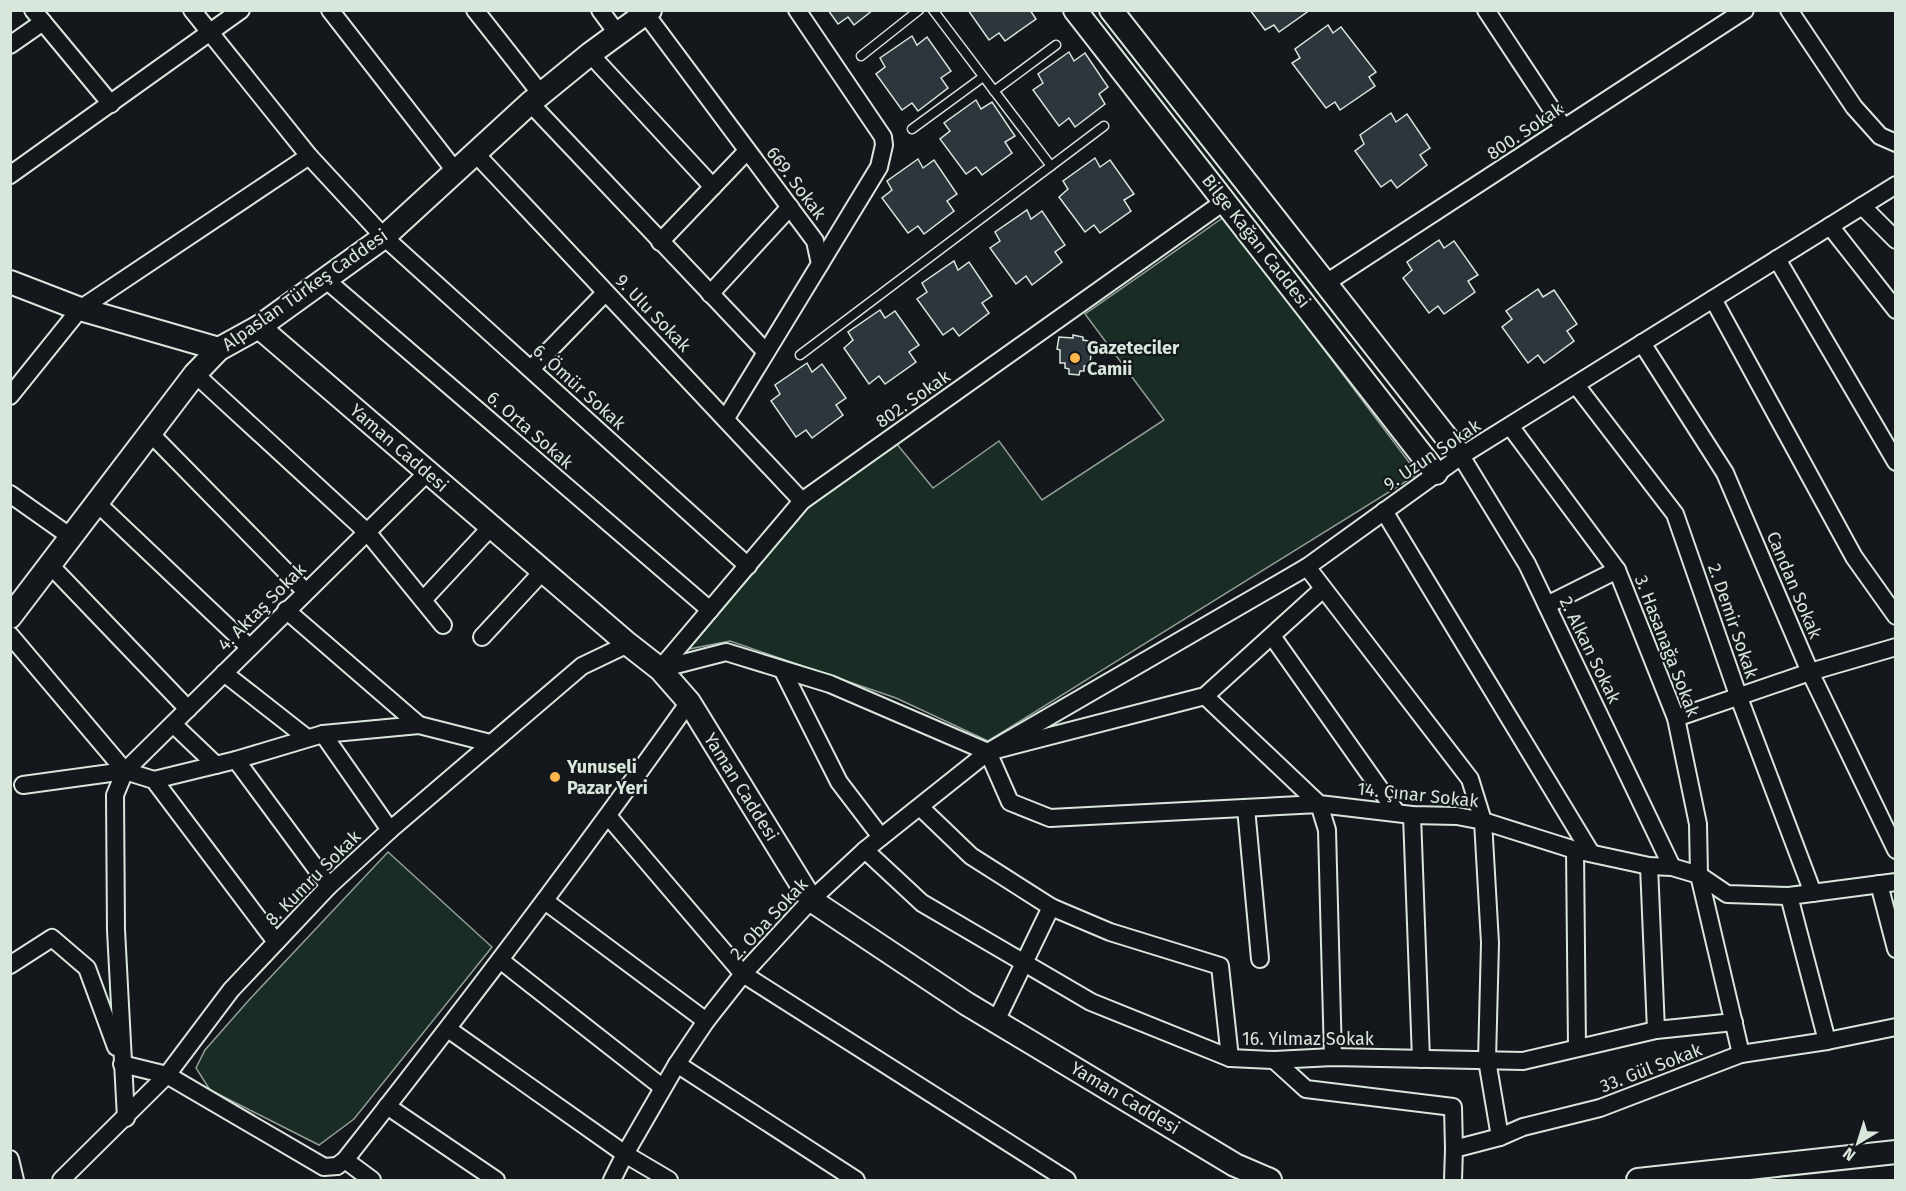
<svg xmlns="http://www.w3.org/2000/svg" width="1906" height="1191" font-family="'Fira Sans',sans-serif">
<rect width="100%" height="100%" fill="#14181c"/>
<!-- green -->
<g fill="#1a2d24" stroke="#939e99" stroke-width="1.5">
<path d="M1224 217 1418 474 988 741 896 698 730 641 689 649 808 508 896 443 933 488 999 441 1042 500 1164 420 1085 314Z"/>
<path d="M388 852 492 947 354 1119 319 1145 210 1090 196 1068 205 1050 249 1000Z"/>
</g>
<!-- building -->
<g fill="#2c363c" stroke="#d8e6dc" stroke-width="1.5">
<path d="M828 10H873L854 25 848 17 838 24Z"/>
<path d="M968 10H1030L1036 19 1005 41 999 33 989 40Z"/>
<path d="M1250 10H1310L1279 32 1274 25 1265 30Z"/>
<path d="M1328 25 1333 33 1341 27 1376 72 1369 77 1375 86 1340 110 1335 102 1326 108 1292 63 1300 58 1295 49Z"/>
<path d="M912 36 917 45 927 37 951 71 941 78 948 88 918 111 912 103 902 110 876 74 885 67 880 58Z"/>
<path d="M1069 52 1074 61 1085 53 1108 87 1099 94 1105 104 1075 127 1069 118 1059 126 1033 90 1043 83 1038 74Z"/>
<path d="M976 100 981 109 992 102 1015 136 1005 142 1012 153 982 175 976 167 966 174 940 139 950 131 944 123Z"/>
<path d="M1391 113 1396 122 1407 114 1430 148 1420 155 1427 165 1397 188 1391 180 1381 187 1355 151 1364 144 1360 135Z"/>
<path d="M1095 158 1100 167 1110 160 1134 194 1124 200 1131 211 1100 233 1094 225 1085 232 1059 197 1068 189 1063 181Z"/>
<path d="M918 159 923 168 934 160 957 194 947 201 954 211 924 234 918 226 908 233 882 198 892 190 887 181Z"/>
<path d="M1027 210 1031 219 1042 211 1065 245 1055 252 1062 262 1032 285 1026 276 1016 284 990 248 1000 241 995 232Z"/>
<path d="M1439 240 1444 248 1454 241 1478 275 1468 281 1475 292 1444 314 1438 306 1429 313 1403 278 1412 270 1407 262Z"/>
<path d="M954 261 958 270 969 262 992 296 982 303 989 313 959 336 953 328 943 335 917 299 927 292 922 283Z"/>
<path d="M1538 289 1543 297 1554 290 1577 324 1567 331 1574 341 1544 363 1538 355 1528 363 1502 327 1512 319 1506 311Z"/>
<path d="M880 310 885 318 895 311 919 345 909 352 916 362 885 384 879 376 869 384 844 348 853 340 848 332Z"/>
<path d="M1073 335 1083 337V340L1096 342 1094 353H1091L1090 366H1084V371H1080L1079 375 1069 374V369L1065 368V363H1060V350L1057 349 1059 337 1073 338Z"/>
<path d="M807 363 812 372 822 364 846 398 836 405 843 415 812 438 806 430 796 437 771 401 780 394 775 385Z"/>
</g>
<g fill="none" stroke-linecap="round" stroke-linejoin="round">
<!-- lane casing -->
<g stroke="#d8e6dc" stroke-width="11">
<g id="lane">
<path d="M933 10 1051 166"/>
<path d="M861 56 919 10"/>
<path d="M994 91 1056 45"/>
<path d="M912 129 983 77"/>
<path d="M800 355 1104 126"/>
</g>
</g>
<!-- street casing -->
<g stroke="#d8e6dc" stroke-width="20">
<g id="street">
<path d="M33 10 111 104"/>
<path d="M192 10 309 156 384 237 748 566"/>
<path d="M330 10 456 172"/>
<path d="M475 10 541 94"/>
<path d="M600 10 617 33"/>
<path d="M797 10 883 137 884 145 879 167 820 264"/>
<path d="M1486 10 1564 128"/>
<path d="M1789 10 1854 107 1880 136 1896 143"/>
<path d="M645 13 815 241 820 264 726 418"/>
<path d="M10 45 43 22"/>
<path d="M590 54 713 187"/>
<path d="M530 103 766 352"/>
<path d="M475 153 802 501"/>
<path d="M10 175 241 10"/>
<path d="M1862 206 1896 240"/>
<path d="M1830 226 1896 310"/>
<path d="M660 242 747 151"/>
<path d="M1777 259 1896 462"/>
<path d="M325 279 710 610"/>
<path d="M1326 283 1745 10"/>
<path d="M710 294 790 207"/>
<path d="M1713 299 1854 557 1896 616"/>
<path d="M1642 343 1725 473 1810 672 1896 850"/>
<path d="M531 369 605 293"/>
<path d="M195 374 368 533 443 625"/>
<path d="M1576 385 1675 514 1738 695 1813 893"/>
<path d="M10 396 80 309 309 156"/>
<path d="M1510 426 1617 570 1676 718 1698 824 1699 875 1741 1054"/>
<path d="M150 433 305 591"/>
<path d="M1461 456 1527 564 1672 867"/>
<path d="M10 494 71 537"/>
<path d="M97 503 249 647"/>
<path d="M1384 511 1591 853"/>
<path d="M50 565 188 709"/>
<path d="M1307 567 1470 779 1483 821 1490 943 1487 1060 1500 1137"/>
<path d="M423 600 491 527"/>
<path d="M1547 605 1617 570"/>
<path d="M286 610 419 725"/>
<path d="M10 635 125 771 154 780 276 942"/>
<path d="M1272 636 1397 813"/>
<path d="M482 637 543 571"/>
<path d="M660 669 802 501 1225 201"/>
<path d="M660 669 726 652 830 684 988 752 1205 696 1323 589"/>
<path d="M783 671 839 782 881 837"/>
<path d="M224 673 307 738"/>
<path d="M1205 696 1319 804 1412 815 1457 816 1483 821 1575 850 1649 866 1672 867 1699 875 1727 894 1789 896 1896 882"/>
<path d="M1676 718 1810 672 1896 647"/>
<path d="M173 724 216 765"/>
<path d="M323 734 390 830"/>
<path d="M988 752 1010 802 1050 818 1319 804 1327 830 1333 1057"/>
<path d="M236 760 329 886"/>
<path d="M154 780 236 760 323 734 419 725 490 743"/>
<path d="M23 785 125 771"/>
<path d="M920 807 971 856 1051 907 1110 932 1220 966 1230 1058"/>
<path d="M1246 808 1260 959"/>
<path d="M1412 815 1421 1059"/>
<path d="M608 816 743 974 1067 1180"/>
<path d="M865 850 922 903 1091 1002 1230 1058 1274 1060 1333 1057 1523 1061 1656 1030 1734 1022"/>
<path d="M1575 850 1577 1048"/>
<path d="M1649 866 1656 1030"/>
<path d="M1879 884 1896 949"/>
<path d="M1789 896 1827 1041"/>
<path d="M545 901 706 1021"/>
<path d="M500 960 662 1087"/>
<path d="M10 965 52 938 87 968 116 1047"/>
<path d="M996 1021 1051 907"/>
<path d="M448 1029 625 1154 669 1180"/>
<path d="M1274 1060 1306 1089 1453 1107 1454 1149"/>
<path d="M122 1064 167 1075 324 1167 337 1166"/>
<path d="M677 1064 856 1180"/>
<path d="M387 1106 496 1180"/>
<path d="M126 1118 116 930 115 795 125 771 428 472"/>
<path d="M10 1159 15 1180"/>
<path d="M345 1160 372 1180"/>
<path d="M337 1166 345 1160C463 1010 579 858 689 702"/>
<path d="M61 1180 167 1075 231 990 329 886 390 830 582 666 628 644"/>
<path d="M612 1180 625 1154 677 1064 706 1021 743 974 811 900 865 850 988 752 1307 567 1461 456 1896 185"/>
<path d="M1453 1180 1454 1149 1500 1137 1523 1127 1600 1108 1741 1054 1827 1041 1896 1027"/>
</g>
</g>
<!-- secondary casing -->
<g stroke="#d8e6dc" stroke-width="26">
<g id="secondary">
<path d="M1075 10 1436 473"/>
<path d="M1111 10 1461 456"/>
<path d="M10 282 80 309 219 349"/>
<path d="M259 327 628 644 660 669 689 702 811 900 967 1004 1235 1165 1270 1180"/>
<path d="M10 617 195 374 219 349 259 327 384 237 530 103 590 54 650 10"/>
<path d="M1638 1180 1896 1152"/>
</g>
</g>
<!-- lane -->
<use href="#lane" stroke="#14181c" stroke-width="8"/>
<!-- street -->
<use href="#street" stroke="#14181c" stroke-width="16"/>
<!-- secondary -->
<use href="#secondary" stroke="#14181c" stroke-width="22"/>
</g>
<!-- markers -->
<g fill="#ffb74d" stroke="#14181c" stroke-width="2">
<circle cx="1075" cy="358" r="6"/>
<circle cx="555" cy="777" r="6"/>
</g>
<g text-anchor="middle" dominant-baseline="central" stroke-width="4.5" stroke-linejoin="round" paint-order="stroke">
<!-- street labels -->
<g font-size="18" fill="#d8e6dc" stroke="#14181c">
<text transform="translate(1525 131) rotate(-34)">800. Sokak</text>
<text transform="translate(796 183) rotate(53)">669. Sokak</text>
<text transform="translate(1256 241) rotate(52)">Bilge Kağan Caddesi</text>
<text transform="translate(305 290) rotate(-35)">Alpaslan Türkeş Caddesi</text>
<text transform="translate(653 313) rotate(46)">9. Ulu Sokak</text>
<text transform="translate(579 387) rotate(42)">6. Ömür Sokak</text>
<text transform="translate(913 399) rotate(-35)">802. Sokak</text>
<text transform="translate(530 430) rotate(41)">6. Orta Sokak</text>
<text transform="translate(399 448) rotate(41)">Yaman Caddesi</text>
<text transform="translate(1432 455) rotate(-34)">9. Uzun Sokak</text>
<text transform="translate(1794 585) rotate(67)">Candan Sokak</text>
<text transform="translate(262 607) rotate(-45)">4. Aktaş Sokak</text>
<text transform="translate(1733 621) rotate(71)">2. Demir Sokak</text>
<text transform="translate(1667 646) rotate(69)">3. Hasanağa Sokak</text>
<text transform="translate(1590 650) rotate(64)">2. Alkan Sokak</text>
<text transform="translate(741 787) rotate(58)">Yaman Caddesi</text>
<text transform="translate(1418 795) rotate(6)">14. Çınar Sokak</text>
<text transform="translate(313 878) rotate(-45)">8. Kumru Sokak</text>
<text transform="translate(769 919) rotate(-47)">2. Oba Sokak</text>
<text x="1308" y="1039">16. Yılmaz Sokak</text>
<text transform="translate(1651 1068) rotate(-21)">33. Gül Sokak</text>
<text transform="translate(1125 1098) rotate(31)">Yaman Caddesi</text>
</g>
<!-- poi labels -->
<g font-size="18" font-weight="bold" fill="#d8e6dc" stroke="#14181c" text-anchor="start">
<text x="1087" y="348">Gazeteciler<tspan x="1087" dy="21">Camii</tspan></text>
<text x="567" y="767">Yunuseli<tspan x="567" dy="21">Pazar Yeri</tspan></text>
</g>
</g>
<!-- border -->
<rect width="1906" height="1191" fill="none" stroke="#d8e6dc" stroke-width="24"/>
<!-- north arrow -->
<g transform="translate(1858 1143) rotate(218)" stroke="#14181c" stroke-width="4.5" paint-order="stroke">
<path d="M0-4.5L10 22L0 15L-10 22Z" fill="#d8e6dc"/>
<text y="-9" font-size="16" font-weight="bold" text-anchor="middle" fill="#d8e6dc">N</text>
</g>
</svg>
